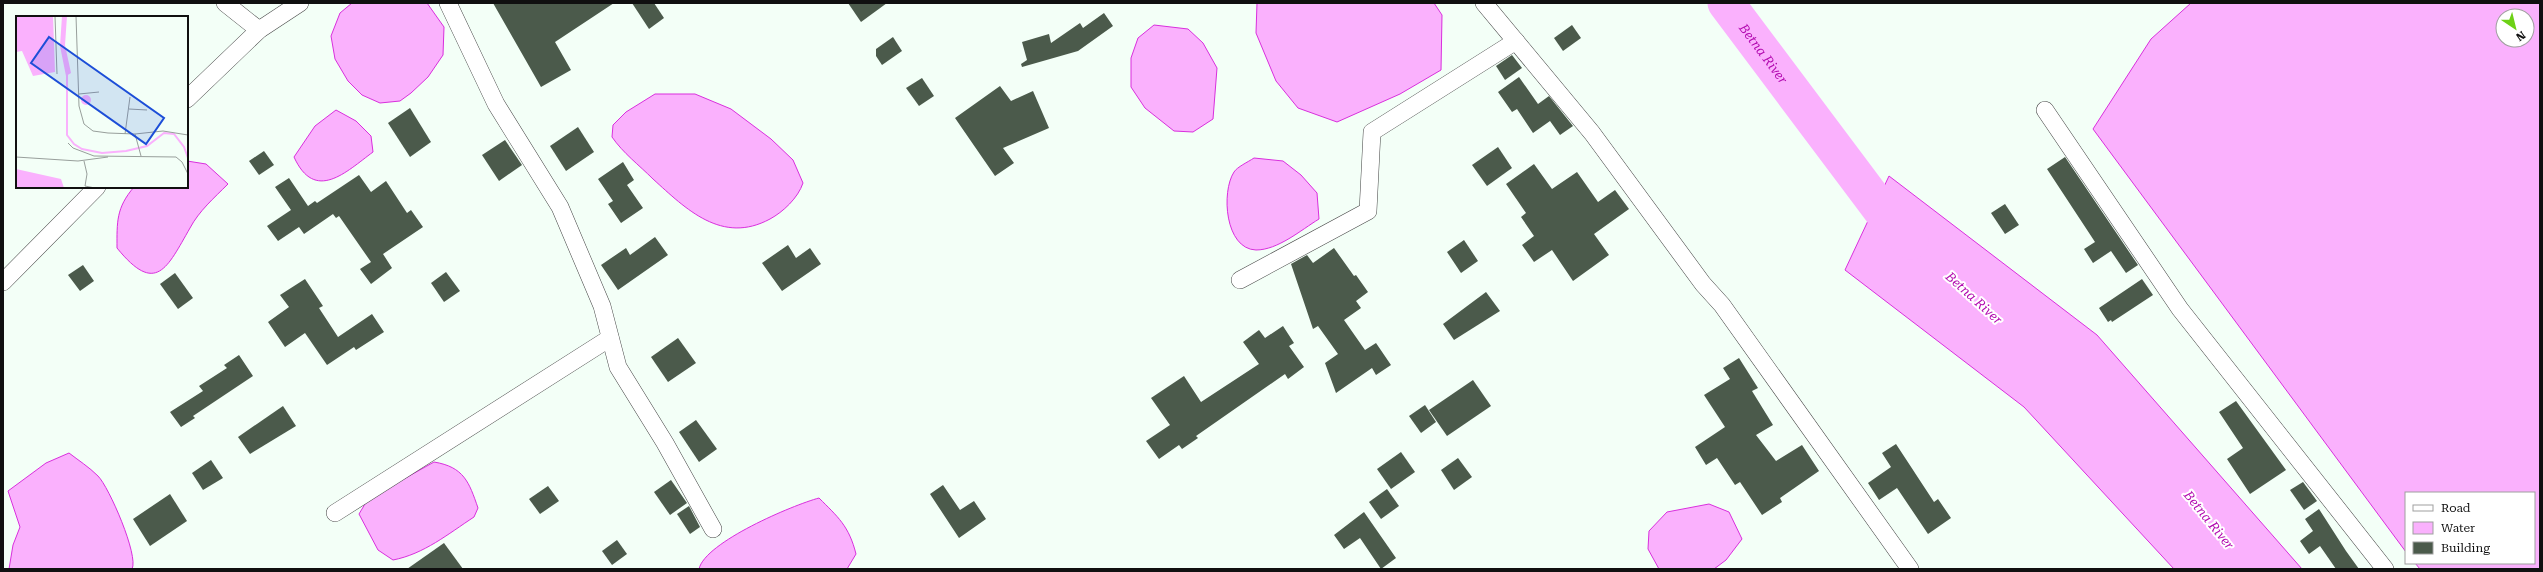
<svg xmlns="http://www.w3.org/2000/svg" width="2543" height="572" font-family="'Roboto Serif',serif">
<rect width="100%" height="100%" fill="#f3fff7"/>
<!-- water -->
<g fill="#fab1fd" stroke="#d92fdd" fill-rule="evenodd">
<path d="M352 3H427L444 27 443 55 428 77 411 93 400 101 380 103 362 95 348 81 335 59 331 36 340 13Z"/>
<path d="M1257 3H1434L1442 15 1441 70 1400 94 1337 122 1298 108 1276 81 1256 33Z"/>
<path d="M2191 3H2540V569H2420L2415 563H2534V493H2406V552L2093 129 2151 39ZM2503 16H2527V40H2503Z"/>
<path d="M1154 25 1188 29 1203 43 1217 68 1213 119 1193 132 1174 131 1145 108 1131 87V58L1138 38Z"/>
<path d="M655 94H695L731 109 771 139 793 160 803 183C798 198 783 212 770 219 722 245 686 209 653 179 639 165 623 153 612 137L613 125 626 112Z"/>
<path d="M336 110 356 121 371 136 373 152C346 172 315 203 294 157L315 126Z"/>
<path d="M1254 158 1283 161 1301 175 1317 193 1319 219C1301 230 1278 250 1256 250 1225 249 1221 192 1234 172 1237 167 1248 162 1254 158Z"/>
<path d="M187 161 206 164 228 184C214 198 199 211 190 228 167 268 156 296 117 248 117 222 116 208 134 187H187Z"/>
<path d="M1889 176 2097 335 2302 569H2174L2024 407 1845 270Z"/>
<path d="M69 453C78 460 89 467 98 476 109 487 139 556 132 569H9L13 545 20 527 8 491 46 463Z"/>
<path d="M434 462C464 467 469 482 478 508L474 517C448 534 424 554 393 560L378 550 359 514 368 499Z"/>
<path d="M819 498C838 517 849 526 856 554L847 569H699C705 542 793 505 819 498Z"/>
<path d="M1709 504 1729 512 1742 539 1726 560 1714 569H1659L1648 549 1649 531 1667 512Z"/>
</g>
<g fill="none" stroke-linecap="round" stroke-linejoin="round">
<!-- river -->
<path stroke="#fab1fd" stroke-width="37" id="s1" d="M1726 3 1891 223 1910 241"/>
</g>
<!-- building -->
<g fill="#4b5a4b">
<path d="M493 3H614L555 42 571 70 541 87Z"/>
<path d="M632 3H654L664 18 649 29Z"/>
<path d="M848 3H887L861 22Z"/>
<path d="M1104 13 1113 26 1078 51 1022 67 1021 64 1027 60 1022 42 1049 34 1051 43 1080 23 1083 28Z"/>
<path d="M1572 25 1581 38 1563 51 1554 38Z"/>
<path d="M893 37 902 51 882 65 876 56V49Z"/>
<path d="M1512 55 1522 68 1505 80 1496 66Z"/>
<path d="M1519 77 1538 104 1549 96 1573 126 1560 135 1550 121 1533 133 1517 109 1512 112 1498 92Z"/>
<path d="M922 78 934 96 919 106 906 88Z"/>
<path d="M1000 86 1011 101 1033 91 1049 128 1003 148 1014 163 995 176 955 118Z"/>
<path d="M410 108 431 142 410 157 388 123Z"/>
<path d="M578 127 594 152 566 171 550 146Z"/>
<path d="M505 140 522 165 499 181 482 155Z"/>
<path d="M1498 147 1512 168 1487 186 1472 165Z"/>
<path d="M264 151 274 165 259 175 249 161Z"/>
<path d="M2065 157 2138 265 2126 273 2111 251 2093 263 2084 249 2095 242 2047 169Z"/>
<path d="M623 162 634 180 627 185 643 208 621 223 608 204 613 201 598 179Z"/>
<path d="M1534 164 1552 189 1577 172 1598 202 1615 190 1629 209 1594 234 1609 255 1573 281 1552 250 1534 262 1522 245 1534 236 1521 217 1526 213 1506 184Z"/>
<path d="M359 175 371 192 386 181 407 213 411 210 423 227 383 254 392 268 371 284 360 269 371 262 339 216 336 218 333 214 304 234 299 227 278 241 267 226 291 210 275 187 289 178 308 206 315 201 317 203Z"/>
<path d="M2005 204 2019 225 2005 234 1991 213Z"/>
<path d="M655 237 668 255 618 290 601 265 626 248 630 255Z"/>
<path d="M1464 240 1478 261 1461 273 1447 252Z"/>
<path d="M788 245 796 258 810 248 821 264 782 291 762 263Z"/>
<path d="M1334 248 1354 276 1356 275 1368 292 1356 301 1361 308 1344 320 1365 350 1376 343 1391 365 1376 375 1372 368 1336 393 1325 363 1338 354 1318 326 1313 329 1291 264 1307 255 1313 263Z"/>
<path d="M83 265 94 281 80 291 68 275Z"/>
<path d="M446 272 460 291 444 302 431 283Z"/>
<path d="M175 273 193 298 178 309 160 284Z"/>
<path d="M305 279 323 306 319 308 338 337 372 314 384 332 356 350 354 347 327 365 305 333 285 347 268 322 289 307 280 295Z"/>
<path d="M2142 279 2153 295 2112 322 2111 320 2108 322 2099 308Z"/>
<path d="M1486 292 1500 311 1454 340 1443 324Z"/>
<path d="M1283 326 1294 343 1289 346 1304 367 1288 379 1285 374 1196 436 1198 438 1182 449 1179 445 1159 459 1146 441 1170 425 1151 398 1184 376 1201 402 1259 364 1243 342 1259 330 1265 338Z"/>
<path d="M678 338 696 363 668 382 651 357Z"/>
<path d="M239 355 253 376 193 416 195 418 181 427 170 412 203 391 199 386 227 368 224 365Z"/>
<path d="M1739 358 1758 388 1752 391 1773 425 1756 435 1776 461 1802 445 1819 471 1780 498 1782 502 1762 515 1740 482 1735 485 1717 458 1706 465 1695 447 1725 427 1704 395 1730 379 1723 368Z"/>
<path d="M1473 380 1491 406 1447 436 1429 410Z"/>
<path d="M2236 401 2286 470 2250 494 2227 459 2243 448 2219 412Z"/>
<path d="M1425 405 1436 422 1421 433 1409 416Z"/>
<path d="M283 406 296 426 250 454 238 437Z"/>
<path d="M696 420 717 449 699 462 679 432Z"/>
<path d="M1896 444 1934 502 1938 499 1951 518 1928 534 1897 488 1879 500 1868 483 1891 467 1882 453Z"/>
<path d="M1401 452 1415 472 1391 489 1377 469Z"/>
<path d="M1458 458 1472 477 1454 490 1441 470Z"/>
<path d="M211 460 223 478 203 490 192 473Z"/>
<path d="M671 480 687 503 670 515 654 492Z"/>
<path d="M2303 482 2317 501 2304 510 2290 490Z"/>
<path d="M943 485 960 510 974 501 986 519 959 538 930 494Z"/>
<path d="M548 486 559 501 540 514 529 499Z"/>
<path d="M1387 489 1399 506 1381 519 1369 502Z"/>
<path d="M170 494 187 521 150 546 133 519Z"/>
<path d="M689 506 700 527 690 534 677 514Z"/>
<path d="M2319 509 2346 551 2359 569H2336L2320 546 2309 554 2300 541 2313 531 2305 519Z"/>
<path d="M1364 512 1396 558 1381 569 1360 538 1344 549 1334 535Z"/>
<path d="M617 540 627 554 612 565 602 551Z"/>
<path d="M444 543 463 569H407Z"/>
</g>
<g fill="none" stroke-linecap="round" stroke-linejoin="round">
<!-- minor casing -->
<g stroke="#434343" stroke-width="18">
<g id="minor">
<path d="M225 3 259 30"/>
<path d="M448 3 496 104 560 207 602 306 618 367 665 443 713 529"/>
<path d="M1484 3 1592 133 1703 284 1722 305 1910 569"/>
<path d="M187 99 259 30 300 3"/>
<path d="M2045 110 2180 309 2385 569"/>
<path d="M1240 280 1368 211 1372 132 1516 41"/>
<path d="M3 282 97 187"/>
<path d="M335 513 610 338"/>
</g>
</g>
<!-- minor -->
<use href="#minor" stroke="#fff" stroke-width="17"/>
</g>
<g text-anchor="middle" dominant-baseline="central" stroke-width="4" stroke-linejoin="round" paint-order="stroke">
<!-- water labels -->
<g font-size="13" font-style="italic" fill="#b209af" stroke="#fff">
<text stroke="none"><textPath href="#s1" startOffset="63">Betna River</textPath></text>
<text transform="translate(1974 298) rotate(42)">Betna River</text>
<text transform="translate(2209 520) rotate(51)">Betna River</text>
</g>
</g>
<!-- overview -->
<g transform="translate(16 16)">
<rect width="172" height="172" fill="#f3fff7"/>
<path d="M0 0H37L39 56 17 60 6 35 0 36ZM46 0H51L49 29 55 57 50 60 44 30ZM65 84a5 5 0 1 1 10 0a5 5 0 1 1-10 0ZM0 153 45 163 48 172H0Z" fill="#fab1fd"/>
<path fill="none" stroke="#fab1fd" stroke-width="2" d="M51 56V119L58 128 66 133 86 137 110 135 131 130 148 117 158 118 168 131 172 142"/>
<path fill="none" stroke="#989f9b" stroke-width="1" d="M39 0 41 58M60 0 63 90 68 108 77 115 92 117 119 118 147 115 172 119M63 78 83 76M113 93 131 94M109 118 114 81M119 118 125 140M52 127 57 132 78 140 160 141 166 146 172 158M0 141 62 145 92 141M68 145 71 158 69 170 79 172"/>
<path fill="#1d4ed8" fill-opacity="0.15" stroke="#1d4ed8" stroke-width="2" d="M33 21 148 102 130 128 15 47Z"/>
<rect width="172" height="172" fill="none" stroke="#101010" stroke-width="2"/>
</g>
<!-- border -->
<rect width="2543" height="572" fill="none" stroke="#101010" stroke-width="8"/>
<!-- legend -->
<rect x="2405" y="492" width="130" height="72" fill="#ffffff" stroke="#9f9f9f"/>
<rect x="2413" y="505" width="20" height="6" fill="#ffffff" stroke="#9f9f9f"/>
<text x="2441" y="512" font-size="12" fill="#101010">Road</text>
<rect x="2413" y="522" width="20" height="12" fill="#fab1fd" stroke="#9f9f9f"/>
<text x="2441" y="532" font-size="12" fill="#101010">Water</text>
<rect x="2413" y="542" width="20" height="12" fill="#4b5a4b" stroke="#9f9f9f"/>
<text x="2441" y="552" font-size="12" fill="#101010">Building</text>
<!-- north arrow -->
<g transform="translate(2515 28) rotate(145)"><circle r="19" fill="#ffffff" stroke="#9f9f9f"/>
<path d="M0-3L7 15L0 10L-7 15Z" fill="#6dd116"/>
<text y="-6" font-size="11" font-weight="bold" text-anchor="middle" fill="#101010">N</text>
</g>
</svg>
